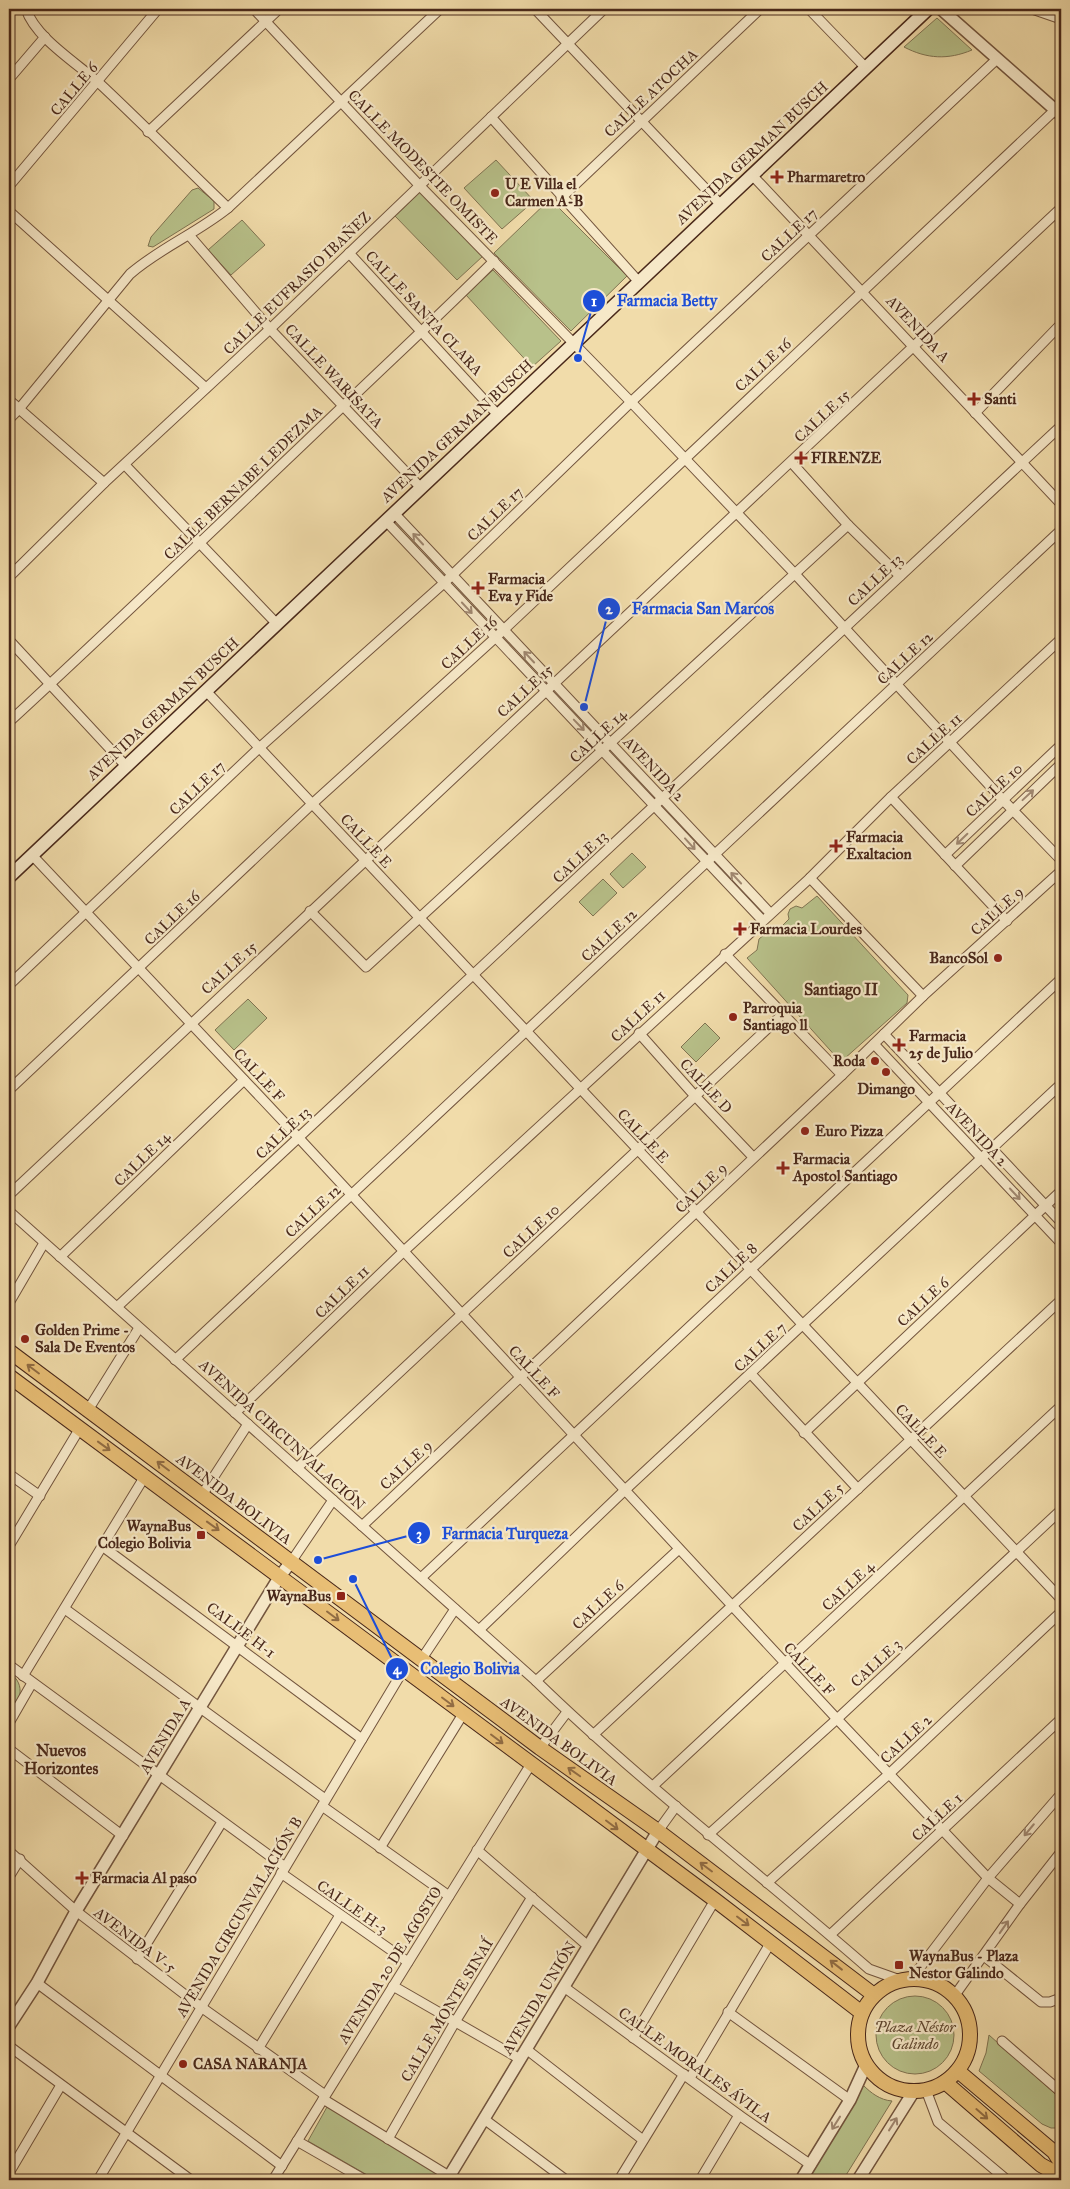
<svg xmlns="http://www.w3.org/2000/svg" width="1070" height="2189" font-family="'IM FELL Great Primer',serif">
<rect width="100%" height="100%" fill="#f1dcaa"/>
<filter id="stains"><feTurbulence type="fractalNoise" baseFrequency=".004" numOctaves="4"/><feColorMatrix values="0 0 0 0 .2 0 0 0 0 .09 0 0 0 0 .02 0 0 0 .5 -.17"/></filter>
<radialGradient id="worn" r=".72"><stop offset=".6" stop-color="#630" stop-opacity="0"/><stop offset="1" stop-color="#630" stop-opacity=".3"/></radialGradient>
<!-- green -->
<g fill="#b8c18a" stroke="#807452">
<path d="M937 18 972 50C948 60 927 59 904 47Z"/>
<path d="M496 160 534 201 502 229 464 188Z"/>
<path d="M198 188 214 201V209L153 247 148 246 151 237 192 190Z"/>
<path d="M421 191 483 256 457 280 395 216Z"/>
<path d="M550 199 627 276 571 331 494 253Z"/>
<path d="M242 220 265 245 231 275 208 250Z"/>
<path d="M493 270 561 341 532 367 466 295Z"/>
<path d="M632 853 646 867 623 888 610 874Z"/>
<path d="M603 879 617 893 593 916 579 902Z"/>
<path d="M817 896 908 995 907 1003 844 1059 839 1060 747 958 757 950 759 939 765 934 772 936 789 919 788 914 790 909 796 906 802 908Z"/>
<path d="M248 999 267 1018 234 1050 215 1030Z"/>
<path d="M705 1023 720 1038 696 1062 681 1047Z"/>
<path d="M9 1672C28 1686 19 1702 9 1718Z"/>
<circle cx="915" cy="2035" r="39"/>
<path d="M989 2035 1061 2099V2128H1051L1042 2124 979 2071 986 2053Z"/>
<path d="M863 2085C871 2093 880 2100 892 2101L843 2180H804Z"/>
<path d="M327 2107 440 2173 436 2180H376L308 2141Z"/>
</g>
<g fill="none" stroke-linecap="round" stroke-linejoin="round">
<!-- minor casing -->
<g stroke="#73553e" stroke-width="11">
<g id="minor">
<path d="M26 9C35 37 75 62 98 82 142 123 184 166 228 208"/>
<path d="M254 9 419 185 631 402 795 574 1003 800 1061 860"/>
<path d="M535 9 721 205"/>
<path d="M809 9 866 68"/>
<path d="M1032 9 1061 19"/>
<path d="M9 79 45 37"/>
<path d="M491 117 639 282"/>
<path d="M148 132 279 9"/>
<path d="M752 175 1061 504"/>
<path d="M9 186 158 9"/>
<path d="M561 198 760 9"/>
<path d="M9 211 206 388"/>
<path d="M189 235 270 329 421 488"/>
<path d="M349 253 498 415"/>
<path d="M9 400 104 483"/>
<path d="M975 413 1061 324"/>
<path d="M9 419 19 409 130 274C160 248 197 233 228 208L440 9"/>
<path d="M792 463 848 525 900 576"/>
<path d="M125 465 277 624"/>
<path d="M394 513 770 913"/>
<path d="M386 521 762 920"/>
<path d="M9 577 104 483 270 329 604 9"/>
<path d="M9 640 126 766"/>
<path d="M206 691 1061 1599"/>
<path d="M9 722C121 619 231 513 341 408 392 359 444 311 494 261"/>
<path d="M891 797 1007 921"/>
<path d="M32 855 298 1137 837 1719 988 1878 1020 1904"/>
<path d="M945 855 1061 745"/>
<path d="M955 866 1061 764"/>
<path d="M810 878 923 996"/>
<path d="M310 911 366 967 848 525"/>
<path d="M725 954 842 1075"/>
<path d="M9 985 259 748 444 583 631 402 997 59"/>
<path d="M639 1033 695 1096 753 1157"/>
<path d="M884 1034 1061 1222"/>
<path d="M874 1044 1061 1243"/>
<path d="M9 1090 312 804 495 638 1055 110"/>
<path d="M9 1195C358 864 712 539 1061 208"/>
<path d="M9 1211 536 1681C641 1783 758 1872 869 1969L900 1980"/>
<path d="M60 1257 244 1080"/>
<path d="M9 1303 44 1243"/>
<path d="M117 1307 1061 426"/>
<path d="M175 1360 1061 530"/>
<path d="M751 1374 858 1489"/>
<path d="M88 1410 139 1328"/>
<path d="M235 1413 404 1251 810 878 891 797 1061 639"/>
<path d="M804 1433 1061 1191"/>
<path d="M297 1468 783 1014"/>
<path d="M9 1474 40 1496"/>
<path d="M202 1495 248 1424"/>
<path d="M362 1526 842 1075 923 996 1061 871"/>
<path d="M9 1546 80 1428"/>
<path d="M102 1546 362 1739"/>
<path d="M291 1562 333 1500"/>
<path d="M421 1578 1061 979"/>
<path d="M65 1609 325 1799"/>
<path d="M479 1630 625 1490 1061 1084"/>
<path d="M421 1660 455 1609"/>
<path d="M9 1665 285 1867"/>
<path d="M23 1676 145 1476"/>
<path d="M536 1681 679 1549"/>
<path d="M9 1723 32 1683"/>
<path d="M593 1735 1061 1300"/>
<path d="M540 1748 567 1712"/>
<path d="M9 1749 123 1836"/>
<path d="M653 1786 1061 1406"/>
<path d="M322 1806 449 1896"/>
<path d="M658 1831 676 1806"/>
<path d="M708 1835 837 1719 1061 1510"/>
<path d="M380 1848 463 1714"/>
<path d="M477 1850 588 1946"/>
<path d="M9 1851 76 1911 201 2007 325 2095"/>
<path d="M281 1873 408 1962"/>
<path d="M9 1877 20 1859"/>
<path d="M767 1883 889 1774 1061 1612"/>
<path d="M830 1935 1061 1719"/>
<path d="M984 1956 1041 2002H1050L1061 1998"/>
<path d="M137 1959 222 1822"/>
<path d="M912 1978 988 1878 1061 1794"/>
<path d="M37 1983 282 2166"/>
<path d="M393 1986 520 2059"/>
<path d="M564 1987 739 2115 811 2165"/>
<path d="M955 1995 1020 1904 1061 1852"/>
<path d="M728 2012 850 2100"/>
<path d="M633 2038 715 1900"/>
<path d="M1002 2041 1061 2092"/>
<path d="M9 2046 191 2180"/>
<path d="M258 2049 340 1915"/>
<path d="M526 2049 643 2140"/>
<path d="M690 2078 771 1942"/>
<path d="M926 2090 938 2122 1007 2180"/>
<path d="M323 2099 449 2176"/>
<path d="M484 2119 566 2180"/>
<path d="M388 2139 455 2022 532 1897"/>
<path d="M297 2141 365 2180"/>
<path d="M9 2173 61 2085"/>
<path d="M98 2180 404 1669"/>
<path d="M273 2180 531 1764"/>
<path d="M619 2180 684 2074"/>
<path d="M700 2180 739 2115"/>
</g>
</g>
<!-- tertiary casing -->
<g stroke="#73553e" stroke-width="14">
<g id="tertiary">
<path d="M941 9 1061 115"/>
<path d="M9 2026 37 1983 76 1911 280 1576 291 1562"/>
<path d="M447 2180 658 1831"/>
<path d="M801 2180 850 2100 866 2065"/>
<path d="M858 2180 914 2091"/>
</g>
</g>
<!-- secondary casing -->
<g stroke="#49281a" stroke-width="15">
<path id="secondary" d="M9 877 928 9"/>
</g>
<!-- primary casing -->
<g stroke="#49281a" stroke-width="16">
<g id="primary">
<path d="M9 1351 540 1748 658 1831 874 1995"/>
<path d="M9 1376 715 1900 862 2013"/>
<circle cx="914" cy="2035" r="56"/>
<path d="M958 2071 1054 2152 1061 2163"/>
<path d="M945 2082 1041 2165 1061 2176"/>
</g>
</g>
<!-- minor -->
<use href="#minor" stroke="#f6e8c8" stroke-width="9"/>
<!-- tertiary -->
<use href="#tertiary" stroke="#f6e8c8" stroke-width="11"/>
<!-- secondary -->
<use href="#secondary" stroke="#f6e8c8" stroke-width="12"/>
<!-- primary -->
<use href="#primary" stroke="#e8be75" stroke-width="14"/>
</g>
<!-- one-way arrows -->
<defs><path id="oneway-shaft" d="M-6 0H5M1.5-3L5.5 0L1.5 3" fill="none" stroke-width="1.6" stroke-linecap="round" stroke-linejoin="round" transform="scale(1.25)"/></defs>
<g stroke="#a08871">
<use href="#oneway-shaft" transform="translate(418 539) rotate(-133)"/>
<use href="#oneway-shaft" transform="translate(467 608) rotate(47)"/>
<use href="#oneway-shaft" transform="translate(529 657) rotate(-133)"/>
<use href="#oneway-shaft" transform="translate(579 725) rotate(46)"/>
<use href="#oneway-shaft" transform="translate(1028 795) rotate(-43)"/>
<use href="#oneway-shaft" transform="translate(962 839) rotate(136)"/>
<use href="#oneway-shaft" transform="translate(690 844) rotate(48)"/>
<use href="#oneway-shaft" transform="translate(736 878) rotate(-133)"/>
<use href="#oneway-shaft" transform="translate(1015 1194) rotate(47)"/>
<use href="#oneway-shaft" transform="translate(1029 1830) rotate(130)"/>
<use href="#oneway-shaft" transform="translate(1004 1927) rotate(-55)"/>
<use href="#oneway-shaft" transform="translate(836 2123) rotate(122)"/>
<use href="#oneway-shaft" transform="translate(893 2124) rotate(-58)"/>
</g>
<g stroke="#916c43">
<use href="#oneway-shaft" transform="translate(33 1369) rotate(-143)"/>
<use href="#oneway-shaft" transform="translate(104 1446) rotate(36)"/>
<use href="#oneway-shaft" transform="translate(163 1466) rotate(-143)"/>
<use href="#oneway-shaft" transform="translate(213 1526) rotate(36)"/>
<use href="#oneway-shaft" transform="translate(333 1616) rotate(37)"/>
<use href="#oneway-shaft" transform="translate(448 1702) rotate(37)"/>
<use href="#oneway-shaft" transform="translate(497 1739) rotate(37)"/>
<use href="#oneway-shaft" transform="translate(574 1772) rotate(-145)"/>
<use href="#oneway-shaft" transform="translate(612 1825) rotate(37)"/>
<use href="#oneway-shaft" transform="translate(706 1867) rotate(-143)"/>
<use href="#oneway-shaft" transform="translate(743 1921) rotate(37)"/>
<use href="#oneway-shaft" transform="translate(836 1965) rotate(-142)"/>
<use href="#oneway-shaft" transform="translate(982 2114) rotate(41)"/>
</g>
<!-- markers -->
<g fill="#8f2418" stroke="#f6e8c8" stroke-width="2">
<path d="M774.5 169.5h5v5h5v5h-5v5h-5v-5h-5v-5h5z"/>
<circle cx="495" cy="193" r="5"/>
<path d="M971.5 391.5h5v5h5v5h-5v5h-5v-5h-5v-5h5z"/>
<path d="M798.5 450.5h5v5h5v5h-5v5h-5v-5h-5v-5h5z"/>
<path d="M475.5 580.5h5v5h5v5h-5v5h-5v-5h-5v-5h5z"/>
<path d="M833.5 838.5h5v5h5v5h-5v5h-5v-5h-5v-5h5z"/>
<path d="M737.5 921.5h5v5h5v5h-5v5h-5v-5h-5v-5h5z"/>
<circle cx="998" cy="958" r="5"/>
<circle cx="733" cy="1017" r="5"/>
<path d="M896.5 1037.5h5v5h5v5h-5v5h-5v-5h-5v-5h5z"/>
<circle cx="875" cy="1061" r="5"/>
<circle cx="886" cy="1072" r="5"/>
<circle cx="805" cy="1131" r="5"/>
<path d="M780.5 1160.5h5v5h5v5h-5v5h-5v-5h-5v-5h5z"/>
<circle cx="25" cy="1339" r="5"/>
<rect x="196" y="1530" width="10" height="10" rx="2.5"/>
<rect x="336" y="1591" width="10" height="10" rx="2.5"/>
<path d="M79.5 1870.5h5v5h5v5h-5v5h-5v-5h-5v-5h5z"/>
<rect x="894" y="1960" width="10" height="10" rx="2.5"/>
<circle cx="183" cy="2064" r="5"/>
</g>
<g text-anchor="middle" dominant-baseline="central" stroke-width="4.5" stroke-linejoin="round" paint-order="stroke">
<!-- street labels -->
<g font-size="15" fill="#49281a" stroke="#f6e8c8">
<text transform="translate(74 89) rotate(-50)">CALLE 6</text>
<text transform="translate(651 93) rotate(-43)">CALLE ATOCHA</text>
<text transform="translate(752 153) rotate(-43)">AVENIDA GERMAN BUSCH</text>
<text transform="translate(423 167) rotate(46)">CALLE MODESTIE OMISTE</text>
<text transform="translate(789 235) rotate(-43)">CALLE 17</text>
<text transform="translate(297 283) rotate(-44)">CALLE EUFRASIO IBAÑEZ</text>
<text transform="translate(424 313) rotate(47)">CALLE SANTA CLARA</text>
<text transform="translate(918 329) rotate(47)">AVENIDA A</text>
<text transform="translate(763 365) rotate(-43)">CALLE 16</text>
<text transform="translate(334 376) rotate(47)">CALLE WARISATA</text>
<text transform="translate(822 416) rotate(-43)">CALLE 15</text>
<text transform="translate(457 431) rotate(-43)">AVENIDA GERMAN BUSCH</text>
<text transform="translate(243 483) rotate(-44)">CALLE BERNABE LEDEZMA</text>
<text transform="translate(495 514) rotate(-44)">CALLE 17</text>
<text transform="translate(875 580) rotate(-43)">CALLE 13</text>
<text transform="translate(469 643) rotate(-43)">CALLE 16</text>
<text transform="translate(905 658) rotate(-43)">CALLE 12</text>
<text transform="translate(525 691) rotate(-43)">CALLE 15</text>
<text transform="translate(163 709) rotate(-43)">AVENIDA GERMAN BUSCH</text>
<text transform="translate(598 736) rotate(-43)">CALLE 14</text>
<text transform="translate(934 739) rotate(-42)">CALLE 11</text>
<text transform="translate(654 769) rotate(47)">AVENIDA 2</text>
<text transform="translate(197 788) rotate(-44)">CALLE 17</text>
<text transform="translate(994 790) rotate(-43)">CALLE 10</text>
<text transform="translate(366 841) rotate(47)">CALLE E</text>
<text transform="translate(580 857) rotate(-43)">CALLE 13</text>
<text transform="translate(997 911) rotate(-42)">CALLE 9</text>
<text transform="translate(172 918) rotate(-44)">CALLE 16</text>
<text transform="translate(609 935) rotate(-43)">CALLE 12</text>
<text transform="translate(229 968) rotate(-43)">CALLE 15</text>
<text transform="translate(638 1016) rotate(-43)">CALLE 11</text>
<text transform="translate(259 1075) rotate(47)">CALLE F</text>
<text transform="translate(706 1086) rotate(47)">CALLE D</text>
<text transform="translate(283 1133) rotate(-43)">CALLE 13</text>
<text transform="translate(977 1134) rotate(47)">AVENIDA 2</text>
<text transform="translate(643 1136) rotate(47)">CALLE E</text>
<text transform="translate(142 1159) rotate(-44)">CALLE 14</text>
<text transform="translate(701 1188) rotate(-44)">CALLE 9</text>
<text transform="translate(313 1211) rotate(-43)">CALLE 12</text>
<text transform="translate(531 1231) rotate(-43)">CALLE 10</text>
<text transform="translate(731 1268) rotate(-43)">CALLE 8</text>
<text transform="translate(342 1292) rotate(-44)">CALLE 11</text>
<text transform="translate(923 1302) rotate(-43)">CALLE 6</text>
<text transform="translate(760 1347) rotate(-43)">CALLE 7</text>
<text transform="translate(534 1372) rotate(47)">CALLE F</text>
<text transform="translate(921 1431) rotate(47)">CALLE E</text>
<text transform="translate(282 1435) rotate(42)">AVENIDA CIRCUNVALACIÓN</text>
<text transform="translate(406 1465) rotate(-43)">CALLE 9</text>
<text transform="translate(234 1499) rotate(37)">AVENIDA BOLIVIA</text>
<text transform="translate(818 1507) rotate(-43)">CALLE 5</text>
<text transform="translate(848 1586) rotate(-43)">CALLE 4</text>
<text transform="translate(598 1605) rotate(-43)">CALLE 6</text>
<text transform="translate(241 1630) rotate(37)">CALLE H-1</text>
<text transform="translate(876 1663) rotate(-43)">CALLE 3</text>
<text transform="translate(809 1669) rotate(47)">CALLE F</text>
<text transform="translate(165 1736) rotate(-59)">AVENIDA A</text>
<text transform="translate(906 1739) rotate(-43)">CALLE 2</text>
<text transform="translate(559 1741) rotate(36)">AVENIDA BOLIVIA</text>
<text transform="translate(937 1817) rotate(-43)">CALLE 1</text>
<text transform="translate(352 1907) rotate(35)">CALLE H-3</text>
<text transform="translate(239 1917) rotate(-59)">AVENIDA CIRCUNVALACIÓN B</text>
<text transform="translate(135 1940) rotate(37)">AVENIDA V-5</text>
<text transform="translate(390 1965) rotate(-58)">AVENIDA 20 DE AGOSTO</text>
<text transform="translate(539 1998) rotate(-59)">AVENIDA UNIÓN</text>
<text transform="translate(447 2010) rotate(-59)">CALLE MONTE SINAÍ</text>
<text transform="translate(695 2065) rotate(36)">CALLE MORALES ÁVILA</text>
</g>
<!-- poi labels -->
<g font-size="15" font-weight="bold" fill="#49281a" stroke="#f6e8c8" text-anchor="start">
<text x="787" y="177">Pharmaretro</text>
<text x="505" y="184">U E Villa el<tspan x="505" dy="17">Carmen A-B</tspan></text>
<text x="984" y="399">Santi</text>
<text x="811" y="458">FIRENZE</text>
<text x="488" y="579">Farmacia<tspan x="488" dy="17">Eva y Fide</tspan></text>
<text x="846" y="837">Farmacia<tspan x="846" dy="17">Exaltacion</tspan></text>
<text x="750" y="929">Farmacia Lourdes</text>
<text x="988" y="958" text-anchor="end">BancoSol</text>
<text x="743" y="1008">Parroquia<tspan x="743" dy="17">Santiago ll</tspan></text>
<text x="909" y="1036">Farmacia<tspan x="909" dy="17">25 de Julio</tspan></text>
<text x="865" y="1061" text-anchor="end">Roda</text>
<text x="886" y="1089" text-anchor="middle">Dimango</text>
<text x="815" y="1131">Euro Pizza</text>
<text x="793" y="1159">Farmacia<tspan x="793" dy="17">Apostol Santiago</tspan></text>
<text x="35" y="1330">Golden Prime -<tspan x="35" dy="17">Sala De Eventos</tspan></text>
<text x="191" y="1526" text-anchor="end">WaynaBus<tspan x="191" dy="17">Colegio Bolivia</tspan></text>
<text x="331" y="1596" text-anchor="end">WaynaBus</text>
<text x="92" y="1878">Farmacia Al paso</text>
<text x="909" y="1956">WaynaBus - Plaza<tspan x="909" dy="17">Nestor Galindo</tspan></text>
<text x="193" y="2064">CASA NARANJA</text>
</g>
<!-- park labels -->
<g font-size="15" font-style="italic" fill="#5f4730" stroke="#f6e8c8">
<text x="915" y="2027">Plaza Néstor<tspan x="915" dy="17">Galindo</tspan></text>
</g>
<!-- neighbourhood labels -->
<g font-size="16" font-weight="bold" fill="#49281a" stroke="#f6e8c8">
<text x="841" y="989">Santiago II</text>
<text x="61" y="1750">Nuevos<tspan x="61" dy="18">Horizontes</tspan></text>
</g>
</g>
<!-- callouts -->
<path fill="none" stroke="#1d4ed8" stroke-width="2" d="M578 358L594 301M584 707L609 609M318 1560L419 1533M353 1579L397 1669"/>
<g fill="#1d4ed8" stroke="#f6e8c8" stroke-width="2">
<circle cx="578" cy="358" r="5"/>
<circle cx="584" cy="707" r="5"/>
<circle cx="318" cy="1560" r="5"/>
<circle cx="353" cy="1579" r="5"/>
<circle cx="594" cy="301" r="12"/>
<circle cx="609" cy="609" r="12"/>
<circle cx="419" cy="1533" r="12"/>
<circle cx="397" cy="1669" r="12"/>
</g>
<g font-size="15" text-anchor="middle" font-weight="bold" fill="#fff">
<text x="594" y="306">1</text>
<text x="609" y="614">2</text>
<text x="419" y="1539">3</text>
<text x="397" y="1674">4</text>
</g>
<g font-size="16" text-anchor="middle" font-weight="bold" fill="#1d4ed8" stroke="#f6e8c8" stroke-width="4.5" stroke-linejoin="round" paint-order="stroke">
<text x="667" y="306">Farmacia Betty</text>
<text x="703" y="614">Farmacia San Marcos</text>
<text x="505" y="1539">Farmacia Turqueza</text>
<text x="470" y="1674">Colegio Bolivia</text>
</g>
<!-- margin -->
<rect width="1070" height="2189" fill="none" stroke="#f1dcaa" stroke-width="30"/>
<rect x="10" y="10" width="1050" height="2169" fill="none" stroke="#49281a" stroke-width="2.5"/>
<rect x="15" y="15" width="1040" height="2159" fill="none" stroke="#49281a"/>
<rect width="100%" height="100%" filter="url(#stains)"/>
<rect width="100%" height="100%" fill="url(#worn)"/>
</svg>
